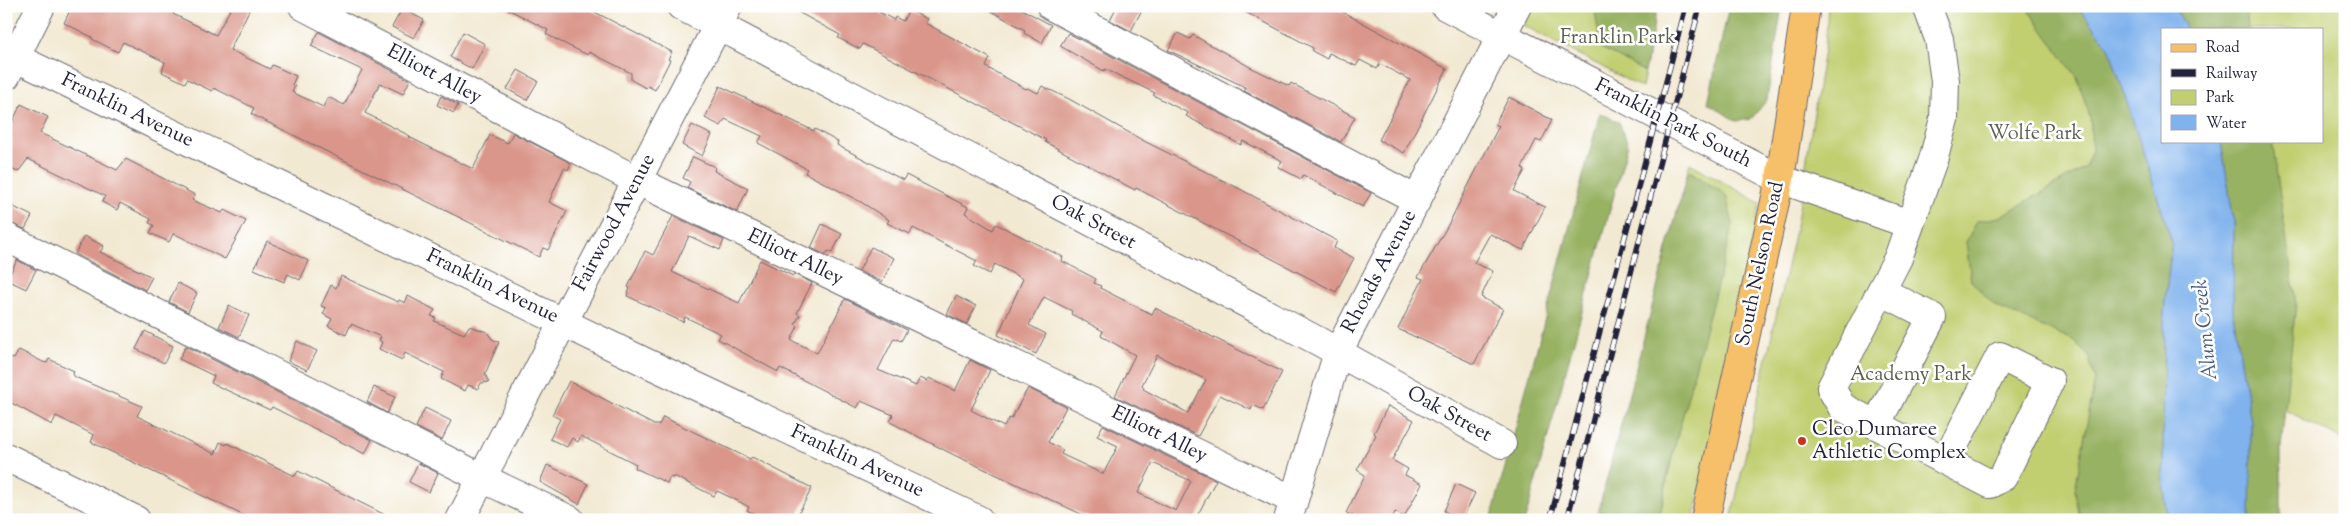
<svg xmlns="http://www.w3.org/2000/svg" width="2351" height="526" font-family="'Sorts Mill Goudy',serif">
<rect width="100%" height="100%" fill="#fff"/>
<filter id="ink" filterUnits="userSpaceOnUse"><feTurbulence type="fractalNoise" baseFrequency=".02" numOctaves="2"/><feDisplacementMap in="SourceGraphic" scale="10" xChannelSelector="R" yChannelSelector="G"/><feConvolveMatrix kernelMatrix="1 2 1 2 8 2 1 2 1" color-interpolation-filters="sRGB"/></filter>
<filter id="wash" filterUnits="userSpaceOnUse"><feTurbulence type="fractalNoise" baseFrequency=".0096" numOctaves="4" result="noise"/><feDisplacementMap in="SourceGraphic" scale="20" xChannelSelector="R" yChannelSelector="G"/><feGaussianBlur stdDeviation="1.12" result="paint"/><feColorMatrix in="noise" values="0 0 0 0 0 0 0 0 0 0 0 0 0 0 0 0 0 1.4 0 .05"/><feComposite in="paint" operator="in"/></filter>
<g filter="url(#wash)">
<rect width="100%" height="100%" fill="#f2e9d2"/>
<!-- green -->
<g fill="#c1cf71" stroke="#727856" fill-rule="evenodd">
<path d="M1487 6H1657L1642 88Z"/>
<path d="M1828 6H2345V441L2211 371 2220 520H1731L1797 221 1826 37ZM2162 29H2322V141H2162Z"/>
<path d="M1690 163 1760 203 1694 520H1659L1726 195 1688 170Z"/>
</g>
<!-- forest -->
<g fill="#98b263" stroke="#5d6a4f">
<path d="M1594 6H1657L1645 72 1601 48Z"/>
<path d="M1729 6H1782L1767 100 1751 119 1736 121 1708 103Z"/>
<path d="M2025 6H2077L2109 47 2172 242 2164 311 2163 482 2168 520H2080L2075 490 2095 379 2088 355 2073 340 1995 306 1971 281 1966 242 1977 221 1999 217 2085 168 2092 150 2090 117 2077 77Z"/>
<path d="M2173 6H2246L2248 29H2187Z"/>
<path d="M1600 113 1619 122 1628 144 1525 520H1491Z"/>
<path d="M2221 141H2272L2296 303 2281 447V520H2250L2251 422 2233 312 2234 223Z"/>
<path d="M1688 170 1726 195 1733 224 1668 472 1659 520H1596Z"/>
</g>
<!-- water -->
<path fill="#80b2ed" stroke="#516a94" d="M2077 6H2173L2187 29H2162V141H2221L2234 223 2233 312 2251 422 2250 520H2168L2163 482 2164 311 2172 242 2109 47Z"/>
<g id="blocks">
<!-- building -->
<g fill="#da968a" fill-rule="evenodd">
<path d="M72 6H177L173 14 216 35 232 6H251L230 50 270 69 272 65 296 76 292 85 295 86 292 92 323 107 328 97 344 105 362 70 311 46 319 32 410 80 403 94 380 83 365 113 410 136 409 137 473 169 490 135 508 143 513 133 571 163 568 170 564 168 549 202 567 211 548 250 543 248 539 257 251 114 254 108 214 88 212 91 187 79 185 83 162 72 165 62 123 42 118 52 92 39V37L64 23Z"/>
<path d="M502 6H583L672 52 668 59 670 60 655 90 648 86 646 88 631 80V73L589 52 588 55 561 42 546 34 548 30Z"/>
<path d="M787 6H868L894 20 895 17 903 21 909 10 927 19 925 23 990 58 986 67 1026 89 1027 88 1038 93 1042 86 1069 99 1144 141 1240 189 1337 241 1334 248 1354 258 1336 292 1136 188 1135 190 1045 142 1046 140 863 44 860 49 838 38 840 35Z"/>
<path d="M982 6H1016L1051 25 1042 43 1024 33 1025 30Z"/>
<path d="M1117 6H1144L1131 31 1110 20Z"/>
<path d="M1234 6H1332L1447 69 1404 153 1379 140 1410 80 1380 64 1377 69 1360 60 1356 66 1329 53 1327 59 1312 51 1313 48Z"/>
<path d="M402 9 424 20 414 38 392 27Z"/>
<path d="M463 32 485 44 472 69 450 57Z"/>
<path d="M1068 33 1371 193 1363 207 1303 175 1301 179 1278 167 1282 161 1243 141 1241 145 1186 116 1188 113 1153 95 1155 93 1105 69 1104 71 1060 46Z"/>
<path d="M1178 33 1190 39 1193 35 1250 67 1289 86 1291 83 1355 117 1341 142 1244 91 1246 88 1241 85 1168 50Z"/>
<path d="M518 70 538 81 527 100 507 89Z"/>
<path d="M720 86 814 131 815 129 838 142 837 145 903 180 906 175 968 207 965 213 993 230 996 224 1063 257 1062 261 1096 279 1094 283 1101 286 1100 288 1135 306 1152 314 1155 308 1282 372 1263 410 1253 405 1251 410 1220 395 1198 436 1115 396 1135 355 1101 336 1103 331 1071 314 1072 311 1044 297 1029 325 1046 334 1036 354 998 335 1023 279 995 264 990 274 974 266 977 261 913 228 910 234 887 223 889 220 861 202 805 173 807 169 758 143 762 136 725 119 721 126 705 118ZM1157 355 1206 380 1188 413 1143 389 1144 387 1142 385Z"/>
<path d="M441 96 458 105 454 113 437 105Z"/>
<path d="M1509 97 1552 120 1541 142 1536 140 1522 168 1525 170 1514 191 1545 207 1523 250 1490 234 1474 263 1493 271 1481 297 1503 309 1474 364 1398 329 1423 279 1418 277 1447 227 1499 126 1495 124Z"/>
<path d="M21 104 48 117 40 133 117 170 126 159 195 195 192 200 222 213 224 210 246 221 225 259 177 235 173 234 169 242 150 233 154 225 149 223 151 219 120 203 117 210 102 202 105 196 28 159 18 172 6 167V135Z"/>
<path d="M692 125 712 135 702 156 682 145Z"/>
<path d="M693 157 715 167 714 171 748 188 737 212 687 188 690 182 683 178Z"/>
<path d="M12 206 32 216 25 229 6 222Z"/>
<path d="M673 216 724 240 720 250 689 236 672 272 739 303 760 260 793 276 794 274 812 283 797 313 800 315 795 324 798 326 791 340 817 353 845 299 907 330 901 341 894 338 878 370 916 386 920 378 927 381 929 378 955 391 970 360 990 370 971 410 1004 427 1009 418 1011 419 1028 388 1066 407 1048 442 1063 450 1061 454 1103 474 1118 446 1097 436 1103 425 1216 480 1195 520H1094L954 455 890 422 893 415 861 401 857 408 780 368 778 372 718 339 721 334 685 317 683 322 627 296 630 288 628 287 645 251 653 255ZM1153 463 1191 481 1176 511 1138 493Z"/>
<path d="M822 224 842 234 832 253 828 251 826 255 811 248Z"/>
<path d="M84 236 104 246 100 252 152 277 145 290 75 254Z"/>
<path d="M267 241 309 261 300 280 288 274 284 282 254 269Z"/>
<path d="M871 247 894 258 882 282 859 271Z"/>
<path d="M17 260 36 270 26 289 7 280Z"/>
<path d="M341 276 398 302 399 300 405 303 408 296 435 310 431 316 436 318 434 321 464 334 469 326 487 332 492 339 499 342 485 374 489 382 481 383 478 389 468 385 465 391 441 379 444 372 405 353 402 360 379 349 382 342 379 340 381 337 351 324 346 335 328 326 332 319 323 314 326 308 321 306 331 285 336 288Z"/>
<path d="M178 283 197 293 188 312 169 302Z"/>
<path d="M956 296 976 306 967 324 947 314Z"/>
<path d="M229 305 249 315 239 337 219 327Z"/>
<path d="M145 331 173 346 164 363 136 349Z"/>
<path d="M297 341 317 351 307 370 288 361Z"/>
<path d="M186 346 372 440 365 454 272 407 270 410 211 383 214 376 179 359Z"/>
<path d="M19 350 43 362 47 363 49 359 74 371 73 374 75 377 142 406 137 416 215 454 220 442 226 445 227 443 295 476 298 471 395 520H253L91 442 94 435 56 416 52 425 6 400V355L14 359Z"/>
<path d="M569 381 654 425H659L663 417 750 459 752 457 812 488 795 520H765L747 510 749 507 732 498 717 491 714 496 674 476 673 478 670 477 667 483 635 468 636 464 581 436 578 442 572 438 567 447 550 439 560 419 552 415Z"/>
<path d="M374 387 395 397 387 413 367 402Z"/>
<path d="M1388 406 1414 420 1392 460 1408 469 1405 475 1422 484 1404 517 1395 512 1392 520H1351L1353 516 1346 513 1365 475 1357 470 1376 435 1374 433Z"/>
<path d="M425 408 451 421 442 440 416 427Z"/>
<path d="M418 463 438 473 429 492 409 482Z"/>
<path d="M547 465 588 484 579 504 540 482Z"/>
<path d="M1456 484 1475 493 1462 520 1444 511Z"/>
</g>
</g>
</g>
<g filter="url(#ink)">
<use href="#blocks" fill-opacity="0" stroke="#6b6870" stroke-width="1"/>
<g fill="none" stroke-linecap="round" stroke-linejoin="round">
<!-- minor casing -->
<g stroke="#6b6870" stroke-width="30">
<g id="minor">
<path d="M303 6 638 181 1293 500"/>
<path d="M681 6 1318 341 1502 444"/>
<path d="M1051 6 1417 200"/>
<path d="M1445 6 1780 179 1909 224"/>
<path d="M1927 6 1939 39 1945 81 1944 119 1933 160 1898 258 1831 388 1842 407 1990 484 2003 477 2050 381 2000 356 1946 461"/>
<path d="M6 53 645 362 979 520"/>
<path d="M6 76 41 6"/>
<path d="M6 237 482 478 570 520"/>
<path d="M1876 425 1932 317 1881 291"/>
<path d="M6 457 136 520"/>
<path d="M460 520 728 6"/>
<path d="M1288 520 1338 352 1517 6"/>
</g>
</g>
<!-- major casing -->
<g stroke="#6b6870" stroke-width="30">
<path id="major" d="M1705 520 1780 179 1806 6"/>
</g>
<!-- minor -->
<use href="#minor" stroke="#fff" stroke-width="28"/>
<!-- major -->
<use href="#major" stroke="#f6c06b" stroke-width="28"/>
<!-- rail casing -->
<g stroke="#22223b" stroke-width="5.5">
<g id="rail">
<path d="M1550 520 1686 6"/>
<path d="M1567 520 1700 6"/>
</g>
</g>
<!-- rail -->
<use href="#rail" stroke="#fff" stroke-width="4" stroke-dasharray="11" stroke-linecap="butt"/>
</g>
</g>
<!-- markers -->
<circle fill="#c8321e" stroke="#fff" stroke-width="2" cx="1802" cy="441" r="5"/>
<g text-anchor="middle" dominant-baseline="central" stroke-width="5" stroke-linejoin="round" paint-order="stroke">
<!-- park labels -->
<g font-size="20" fill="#5a5f4e" stroke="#fff">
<text x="1618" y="38">Franklin Park</text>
<text x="2035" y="134">Wolfe Park</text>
<text x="1911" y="375">Academy Park</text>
</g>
<!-- street labels -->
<g font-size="20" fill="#22223b" stroke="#fff">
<text transform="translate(434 75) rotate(28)">Elliott Alley</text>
<text transform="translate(127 111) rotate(26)">Franklin Avenue</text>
<text transform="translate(1673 124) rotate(27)">Franklin Park South</text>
<text transform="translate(615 223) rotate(-62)">Fairwood Avenue</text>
<text transform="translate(1093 223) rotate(28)">Oak Street</text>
<text transform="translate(795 258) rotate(26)">Elliott Alley</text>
<text transform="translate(1761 264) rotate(-78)">South Nelson Road</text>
<text transform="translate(1380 272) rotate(-62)">Rhoads Avenue</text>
<text transform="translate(492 287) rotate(26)">Franklin Avenue</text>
<text transform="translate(1449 415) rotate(29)">Oak Street</text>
<text transform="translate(1159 435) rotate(26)">Elliott Alley</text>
<text transform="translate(857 462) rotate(25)">Franklin Avenue</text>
</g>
<!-- poi labels -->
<g font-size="20" fill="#22223b" stroke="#fff" text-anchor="start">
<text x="1812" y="430">Cleo Dumaree<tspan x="1812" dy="23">Athletic Complex</tspan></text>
</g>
<!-- water labels -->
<g font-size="21" font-style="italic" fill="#485c82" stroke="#fff">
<text transform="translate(2206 330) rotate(-96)">Alum Creek</text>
</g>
</g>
<!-- margin -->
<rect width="2351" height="526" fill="none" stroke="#fff" stroke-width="25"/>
<!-- legend -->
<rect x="2161" y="28" width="162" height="115" fill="#ffffff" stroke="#a7a7b1"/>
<rect x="2171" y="44" width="25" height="8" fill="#f6c06b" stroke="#a7a7b1"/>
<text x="2206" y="52" font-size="15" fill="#22223b">Road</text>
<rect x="2171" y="69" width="25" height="8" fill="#22223b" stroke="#a7a7b1"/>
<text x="2206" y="78" font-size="15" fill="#22223b">Railway</text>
<rect x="2171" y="90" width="25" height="15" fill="#c1cf71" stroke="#a7a7b1"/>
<text x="2206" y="102" font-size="15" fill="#22223b">Park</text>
<rect x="2171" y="115" width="25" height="15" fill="#80b2ed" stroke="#a7a7b1"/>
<text x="2206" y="128" font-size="15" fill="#22223b">Water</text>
</svg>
